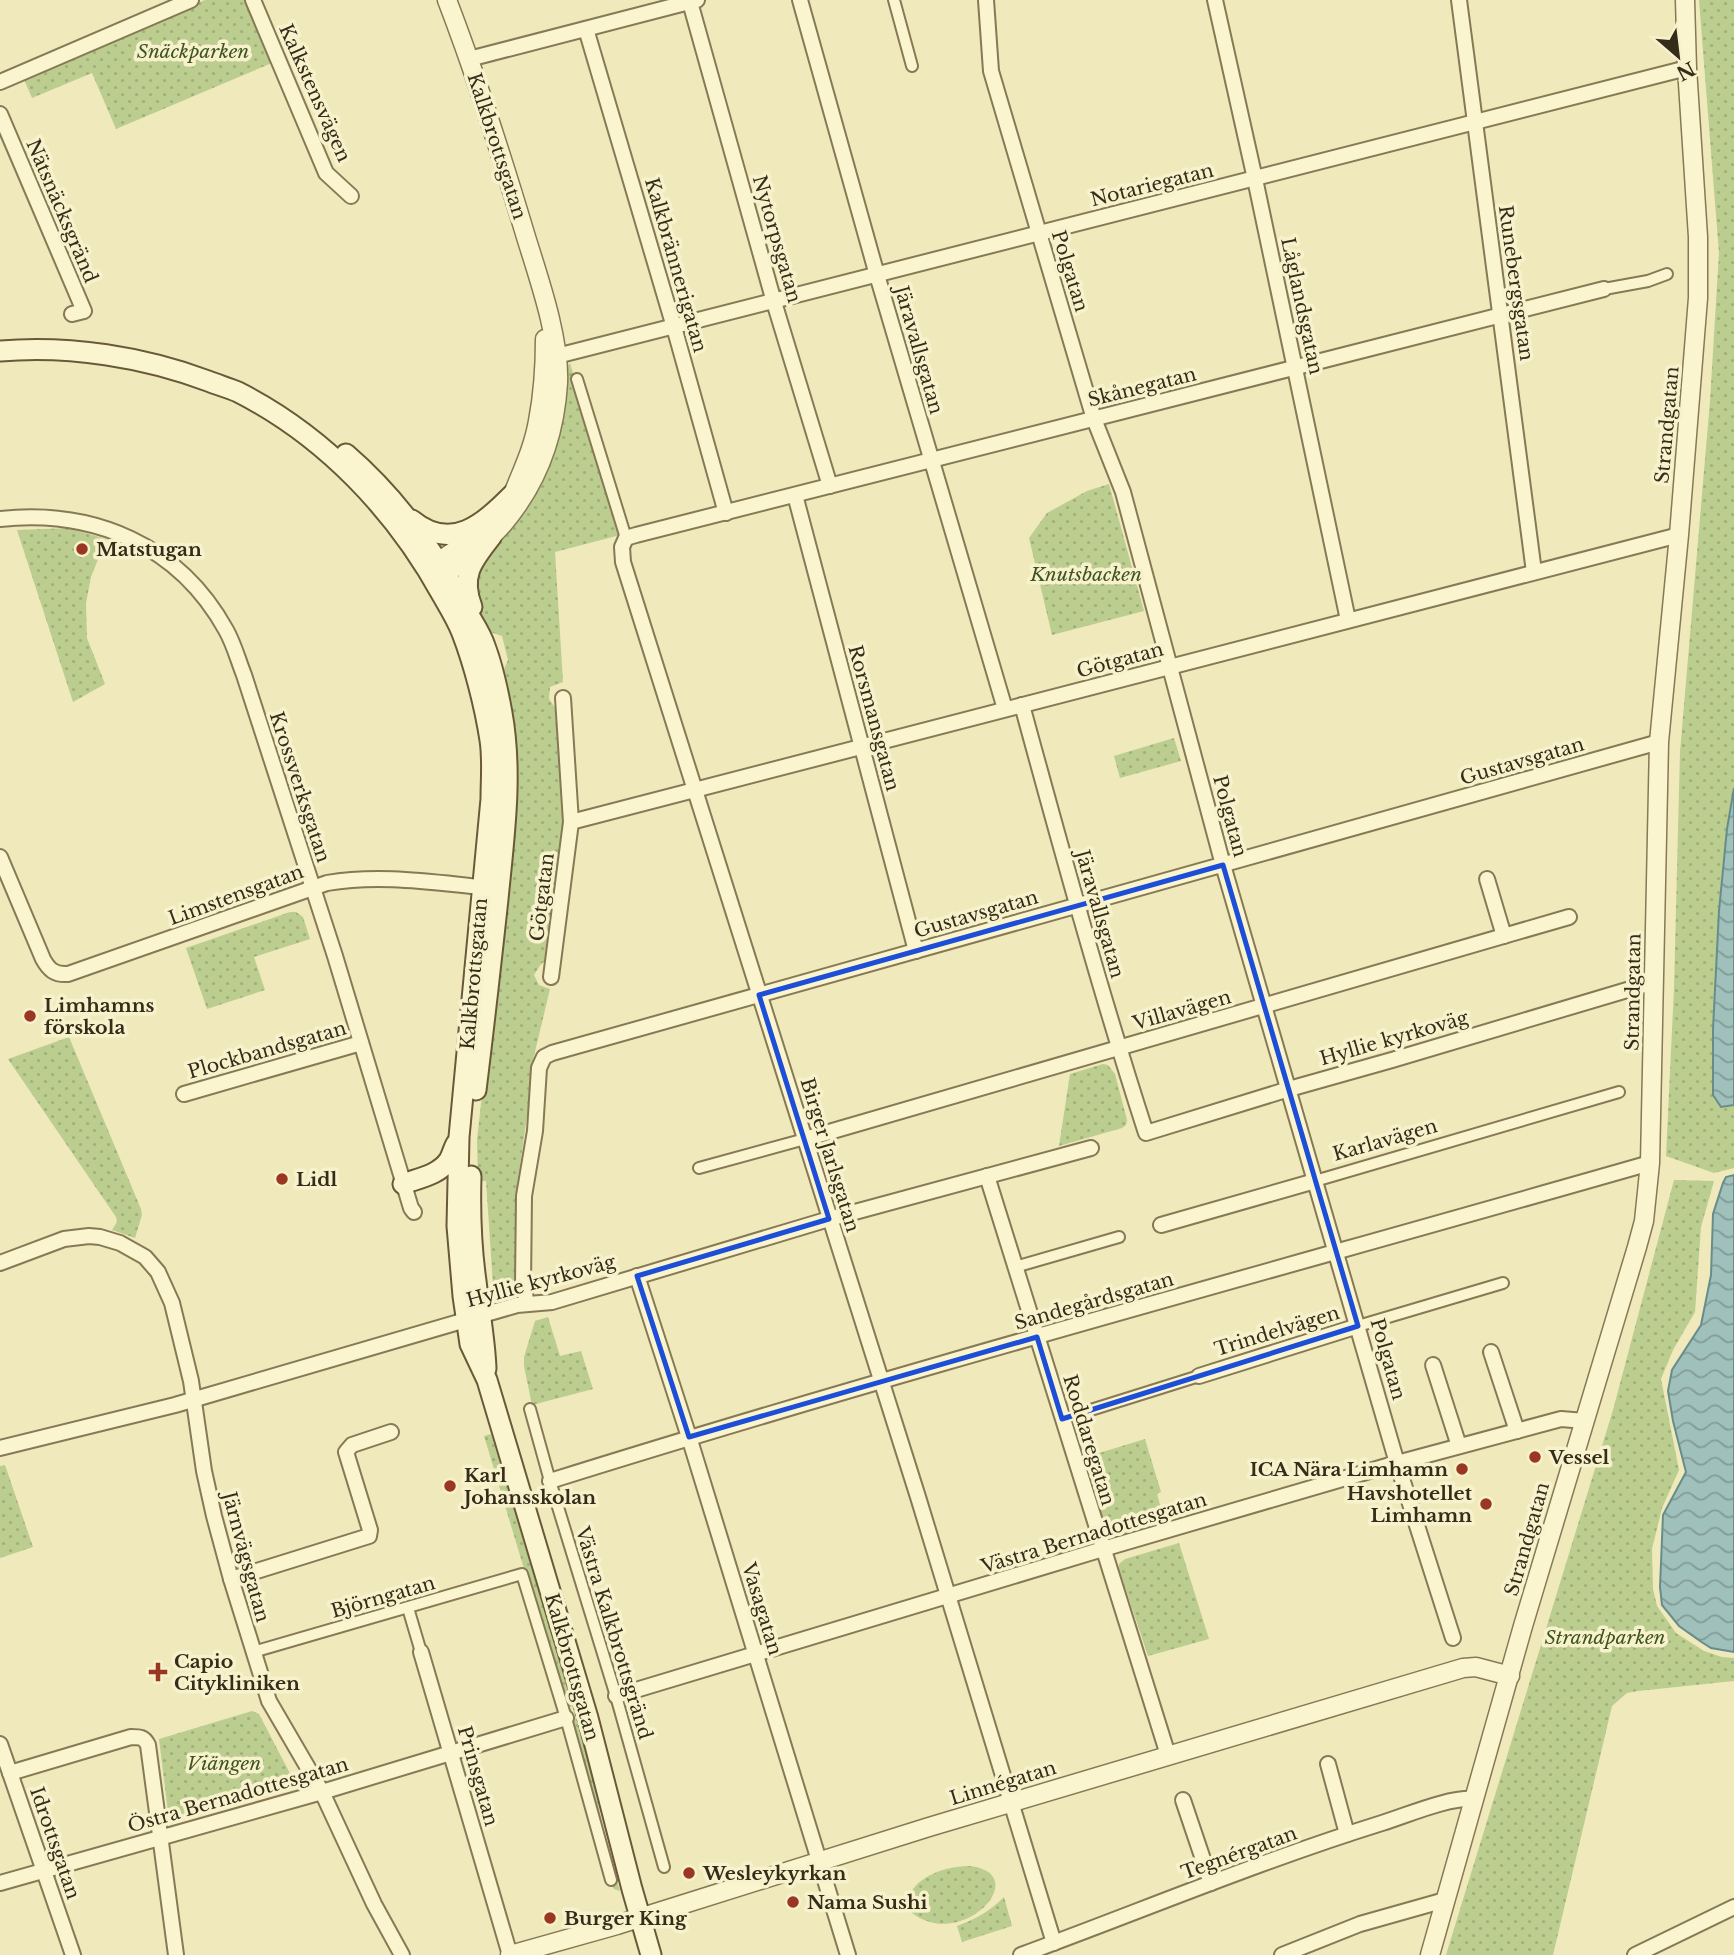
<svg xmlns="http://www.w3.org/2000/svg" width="1734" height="1955" font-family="'Libre Baskerville',serif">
<defs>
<pattern id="green-dots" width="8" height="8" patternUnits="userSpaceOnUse" patternTransform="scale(1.75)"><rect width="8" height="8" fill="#bbcd8f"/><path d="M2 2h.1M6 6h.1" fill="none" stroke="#a1b07b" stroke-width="1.8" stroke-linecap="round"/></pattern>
<pattern id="water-waves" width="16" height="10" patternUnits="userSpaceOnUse" patternTransform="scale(1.75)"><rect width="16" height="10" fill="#a0c0bc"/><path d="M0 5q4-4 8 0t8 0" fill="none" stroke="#839c98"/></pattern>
</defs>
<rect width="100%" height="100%" fill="#efe9bb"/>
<!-- green -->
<g fill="url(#green-dots)">
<path d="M205 0H246L272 63 116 129 92 73 32 98 23 77Z"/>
<path d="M1699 0H1734V1168L1714 1173 1666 1156 1674 988 1680 752 1710 401 1719 253Z"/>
<path d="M570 363 620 535 555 552 563 682 550 687 549 699 558 712 566 831 548 959 541 964 534 975 539 985 550 989 533 1060V1075L517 1186 515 1278 510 1283 493 1285 486 1181H478L477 1140 514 806V743L504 669 508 660 502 636 490 632 474 599 480 560 513 526 530 499 563 371Z"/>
<path d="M1109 484 1144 611 1052 635 1029 538 1047 513 1087 491Z"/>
<path d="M69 528 106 539 91 577 86 603 87 638 105 684 73 702 17 530Z"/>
<path d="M1174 738 1181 761 1120 778 1114 756Z"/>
<path d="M290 912H296L303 917 310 939 254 957 265 990 207 1009 186 948Z"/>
<path d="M69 1037 141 1209 142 1215 135 1238 112 1230 117 1222 116 1217 8 1059Z"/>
<path d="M1103 1064 1108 1065 1115 1074 1127 1120 1126 1125 1122 1128 1059 1146 1070 1074Z"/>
<path d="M1674 1180 1714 1181 1701 1227 1695 1312 1673 1350 1661 1379 1679 1470 1662 1508 1652 1549 1653 1589 1657 1606 1676 1633 1704 1651 1722 1657 1734 1658V1681L1638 1691 1627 1693 1612 1706 1553 1955H1446L1613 1410Z"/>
<path d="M548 1317 560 1356 581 1351 593 1389 532 1405 524 1366V1357L535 1321Z"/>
<path d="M491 1434 573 1706 566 1708 484 1436Z"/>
<path d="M1145 1439 1161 1492 1157 1494 1162 1512 1130 1523 1132 1532C1121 1535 1112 1540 1106 1528L1083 1458Z"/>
<path d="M5 1465 33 1547 0 1558V1466Z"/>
<path d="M1179 1543 1209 1639 1148 1656 1119 1569V1564L1125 1559Z"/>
<path d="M252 1711 259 1714 296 1785 294 1787 172 1822 169 1820 159 1739Z"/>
<path d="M577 1718 591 1764 604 1836 620 1891 614 1889 612 1885 615 1884 570 1720Z"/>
<path d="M970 1866C1034 1874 963 1952 912 1913L908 1898C917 1875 947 1866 970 1866Z"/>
<path d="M1004 1897 1012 1926 962 1942 957 1926C976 1919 990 1911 1004 1897Z"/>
</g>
<!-- water -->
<g fill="url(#water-waves)" stroke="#678d8b" stroke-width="2">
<path d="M1734 788V1105L1721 1107 1713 1095V1029L1719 911 1727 829Z"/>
<path d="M1734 1175V1652L1711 1648 1700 1641 1679 1626 1662 1605 1660 1587 1663 1515 1686 1472 1673 1421 1668 1391 1672 1370 1701 1325 1711 1275 1713 1214 1723 1183 1726 1177Z"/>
</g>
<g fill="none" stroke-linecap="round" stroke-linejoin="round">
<!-- pedestrian casing -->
<g stroke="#877955" stroke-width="14">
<g id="pedestrian">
<path d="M894 0 912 66"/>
<path d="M1604 289 1648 281 1667 274"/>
<path d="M577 379 626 538"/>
<path d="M699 1168 805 1139"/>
<path d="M1315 1181 1619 1092"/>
<path d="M1015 1267 1119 1237"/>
<path d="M1358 1326 1503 1283"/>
<path d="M530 1409 550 1481 616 1696 664 1867"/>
<path d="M1062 1419 1199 1376"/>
<path d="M408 1608 421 1652"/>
<path d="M253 1652 522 1574 566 1718 611 1880"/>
</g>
</g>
<!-- minor casing -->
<g stroke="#877955" stroke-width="18">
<g id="minor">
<path d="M253 0 326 173 351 196"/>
<path d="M800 0 877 275 1005 709"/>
<path d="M986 0 991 71 1094 419 1123 492 1223 865 1397 1463 1453 1638"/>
<path d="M1215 0 1255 179 1348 620"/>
<path d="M1459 0 1534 572"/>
<path d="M690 2 774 302 830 486"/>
<path d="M586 29 674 327 726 513"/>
<path d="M469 59 697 0"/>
<path d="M0 82 191 0"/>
<path d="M0 114 84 311 72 314"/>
<path d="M549 358 1687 68"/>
<path d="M795 495 916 951"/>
<path d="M0 519C94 509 179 545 226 630 234 644 238 660 244 675L335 956 411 1208 414 1212"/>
<path d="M1022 705C1061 848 1100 991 1146 1133L1289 1089 1392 1060 1654 982"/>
<path d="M571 822 1679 535"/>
<path d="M0 857 43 959C49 970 55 975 68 974L327 883C379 874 430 882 481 887"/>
<path d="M1487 879 1504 936"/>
<path d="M551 977 571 822 563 698"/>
<path d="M184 1094 361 1043"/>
<path d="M805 1139 1569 917"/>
<path d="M987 1176 1168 1755"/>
<path d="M1161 1225 1315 1181"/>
<path d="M0 1263 64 1239 89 1236 100 1237 120 1243 145 1257 158 1272 172 1303 191 1381 204 1471 214 1516 231 1579 269 1701 322 1792 374 1904 402 1955"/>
<path d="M637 1276 689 1437 848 1955"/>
<path d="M527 1304 523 1284 524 1196 535 1131 539 1068 544 1057 552 1053 1659 742"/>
<path d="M1491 1352 1517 1431"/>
<path d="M1433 1365 1459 1446"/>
<path d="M1199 1376 1358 1326"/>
<path d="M0 1448 175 1405 517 1305 552 1302 829 1219 1091 1148"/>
<path d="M550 1481C914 1367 1283 1268 1650 1163"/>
<path d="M231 1579 369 1536 370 1530 346 1452 352 1445 391 1432"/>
<path d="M421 1652 510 1955"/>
<path d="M616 1696 1103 1549 1397 1463 1561 1419 1585 1421"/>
<path d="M0 1744 73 1955"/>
<path d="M1328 1764 1347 1834"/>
<path d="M10 1773 131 1737C140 1737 144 1737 148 1745L176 1955"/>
<path d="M1183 1800 1211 1883"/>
<path d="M0 1883 322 1792 566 1718"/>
<path d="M1054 1943 918 1497 623 562 622 547 626 538 636 535 1604 289"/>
<path d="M1021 1955C1141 1911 1260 1861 1382 1823 1408 1815 1448 1797 1475 1799"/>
<path d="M1282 1955 1360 1924 1445 1900"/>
<path d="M1635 1955 1734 1907"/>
</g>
</g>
<!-- tertiary casing -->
<g stroke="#877955" stroke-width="21">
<g id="tertiary">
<path d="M515 489C524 467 534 445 538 421 543 395 545 366 545 339"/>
<path d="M431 575C436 574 442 574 446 572 464 564 490 539 503 524 537 484 555 435 558 383 560 339 539 279 526 237 502 157 477 78 447 0"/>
<path d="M431 575 438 562 475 537"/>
<path d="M510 1955 617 1925 929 1827 1463 1668 1476 1667 1510 1676"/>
<path d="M1430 1955 1523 1626 1637 1247 1644 1221 1650 1163 1659 742 1679 535 1698 298V237L1687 68 1685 0"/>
</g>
</g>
<!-- secondary casing -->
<g stroke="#695938" stroke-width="23">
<g id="secondary">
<path d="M0 351C69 345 144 357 208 381 218 385 229 388 238 392 325 436 396 511 442 595 449 607 457 620 462 633 474 664 485 707 490 740 493 759 491 780 491 799L459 1137 457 1226 463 1296 470 1344 487 1380 588 1718 632 1889 651 1955"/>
<path d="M346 454C396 497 434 550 465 608 472 621 481 633 485 646 493 667 498 691 502 713 513 774 504 838 498 899 491 963 484 1026 476 1090"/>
<path d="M412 520C452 553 484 523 513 494"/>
<path d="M472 607C460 576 472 561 491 537"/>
<path d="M471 1176C470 1211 471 1246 476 1281 479 1310 485 1339 486 1369"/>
<path d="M403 1184C419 1178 439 1175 449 1160 452 1155 453 1149 456 1144"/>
</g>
</g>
<!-- pedestrian -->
<use href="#pedestrian" stroke="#faf5cf" stroke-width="10"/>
<!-- minor -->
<use href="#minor" stroke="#faf5cf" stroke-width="14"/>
<!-- tertiary -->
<use href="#tertiary" stroke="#faf5cf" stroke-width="18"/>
<!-- secondary -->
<use href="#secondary" stroke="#faf5cf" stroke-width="19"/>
</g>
<!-- marked area -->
<path fill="none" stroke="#1d4ed8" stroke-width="5" stroke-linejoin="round" d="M1223 865 1358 1326 1062 1419 1037 1337 689 1437 637 1276 829 1219 759 995Z"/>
<!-- markers -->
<g fill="#993722" stroke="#f7f2cb" stroke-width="2.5">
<circle cx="82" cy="549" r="7"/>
<circle cx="30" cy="1016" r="7"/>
<circle cx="282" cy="1179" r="7"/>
<circle cx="1535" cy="1457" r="7"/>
<circle cx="1462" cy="1469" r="7"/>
<circle cx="450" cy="1486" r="7"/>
<circle cx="1486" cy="1504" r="7"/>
<path d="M154.5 1661.5h7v7h7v7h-7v7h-7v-7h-7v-7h7z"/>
<circle cx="689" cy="1873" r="7"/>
<circle cx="793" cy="1902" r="7"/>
<circle cx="550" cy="1918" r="7"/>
</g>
<g text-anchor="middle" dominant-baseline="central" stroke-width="7" stroke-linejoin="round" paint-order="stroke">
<!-- park labels -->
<g font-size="19" font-style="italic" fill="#3d5320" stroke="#f7f2cb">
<text x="193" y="51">Snäckparken</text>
<text x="1086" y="574">Knutsbacken</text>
<text x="1605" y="1637">Strandparken</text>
<text x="224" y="1763">Viängen</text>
</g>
<!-- street labels -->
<g font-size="19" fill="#352d1a" stroke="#f7f2cb">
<text transform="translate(315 93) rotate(66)">Kalkstensvägen</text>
<text transform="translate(497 146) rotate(72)">Kalkbrottsgatan</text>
<text transform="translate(1152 185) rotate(-14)">Notariegatan</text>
<text transform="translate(62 211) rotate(67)">Nätsnäcksgränd</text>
<text transform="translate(777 239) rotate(74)">Nytorpsgatan</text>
<text transform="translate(676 265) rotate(74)">Kalkbrännerigatan</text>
<text transform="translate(1070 271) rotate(73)">Polgatan</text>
<text transform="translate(1516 283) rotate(82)">Runebergsgatan</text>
<text transform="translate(1302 306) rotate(78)">Låglandsgatan</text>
<text transform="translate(919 350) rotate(74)">Järavallsgatan</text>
<text transform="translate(1142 387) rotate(-14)">Skånegatan</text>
<text transform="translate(1667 425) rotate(-85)">Strandgatan</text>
<text transform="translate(1120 660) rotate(-15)">Götgatan</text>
<text transform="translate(874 718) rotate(75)">Rorsmansgatan</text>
<text transform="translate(1522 761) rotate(-16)">Gustavsgatan</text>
<text transform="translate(300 787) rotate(72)">Krossverksgatan</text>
<text transform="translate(1230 816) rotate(75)">Polgatan</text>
<text transform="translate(236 895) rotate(-20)">Limstensgatan</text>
<text transform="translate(542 897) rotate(-83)">Götgatan</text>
<text transform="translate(976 914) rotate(-16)">Gustavsgatan</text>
<text transform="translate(1100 914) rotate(74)">Järavallsgatan</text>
<text transform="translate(474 974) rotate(-85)">Kalkbrottsgatan</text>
<text transform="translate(1633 992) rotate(-89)">Strandgatan</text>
<text transform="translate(1182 1010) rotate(-16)">Villavägen</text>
<text transform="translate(1394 1038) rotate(-16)">Hyllie kyrkoväg</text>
<text transform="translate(267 1050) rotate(-16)">Plockbandsgatan</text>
<text transform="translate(1385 1140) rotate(-16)">Karlavägen</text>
<text transform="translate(830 1155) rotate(73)">Birger Jarlsgatan</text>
<text transform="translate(541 1281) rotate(-15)">Hyllie kyrkoväg</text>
<text transform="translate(1094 1301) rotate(-16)">Sandegårdsgatan</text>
<text transform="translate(1277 1331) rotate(-17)">Trindelvägen</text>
<text transform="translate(1388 1359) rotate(74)">Polgatan</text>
<text transform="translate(1089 1440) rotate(73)">Roddaregatan</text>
<text transform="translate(1094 1533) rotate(-17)">Västra Bernadottesgatan</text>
<text transform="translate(1527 1539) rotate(-74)">Strandgatan</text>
<text transform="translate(246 1557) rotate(75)">Järnvägsgatan</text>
<text transform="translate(383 1597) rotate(-16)">Björngatan</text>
<text transform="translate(762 1609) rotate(73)">Vasagatan</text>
<text transform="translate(614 1633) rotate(73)">Västra Kalkbrottsgränd</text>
<text transform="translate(572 1667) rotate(74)">Kalkbrottsgatan</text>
<text transform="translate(478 1776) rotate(74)">Prinsgatan</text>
<text transform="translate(1003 1783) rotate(-17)">Linnégatan</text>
<text transform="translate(238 1795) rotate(-16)">Östra Bernadottesgatan</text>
<text transform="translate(55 1843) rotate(71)">Idrottsgatan</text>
<text transform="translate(1239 1853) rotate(-20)">Tegnérgatan</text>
</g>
<!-- poi labels -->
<g font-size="19" font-weight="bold" fill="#352d1a" stroke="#f7f2cb" text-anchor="start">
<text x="96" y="549">Matstugan</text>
<text x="44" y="1005">Limhamns<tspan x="44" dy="22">förskola</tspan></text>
<text x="296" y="1179">Lidl</text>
<text x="1549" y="1457">Vessel</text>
<text x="1448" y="1469" text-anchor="end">ICA Nära Limhamn</text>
<text x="464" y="1475">Karl<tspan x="464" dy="22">Johansskolan</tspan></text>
<text x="1472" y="1493" text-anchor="end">Havshotellet<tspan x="1472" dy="22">Limhamn</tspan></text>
<text x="174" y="1661">Capio<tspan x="174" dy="22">Citykliniken</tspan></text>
<text x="703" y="1873">Wesleykyrkan</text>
<text x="807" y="1902">Nama Sushi</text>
<text x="564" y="1918">Burger King</text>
</g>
</g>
<!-- north arrow -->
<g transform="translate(1678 56) rotate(152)" stroke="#f7f2cb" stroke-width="5" paint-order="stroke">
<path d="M0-5L12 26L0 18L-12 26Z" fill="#352d1a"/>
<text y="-10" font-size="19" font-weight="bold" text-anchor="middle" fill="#352d1a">N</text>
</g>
</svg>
